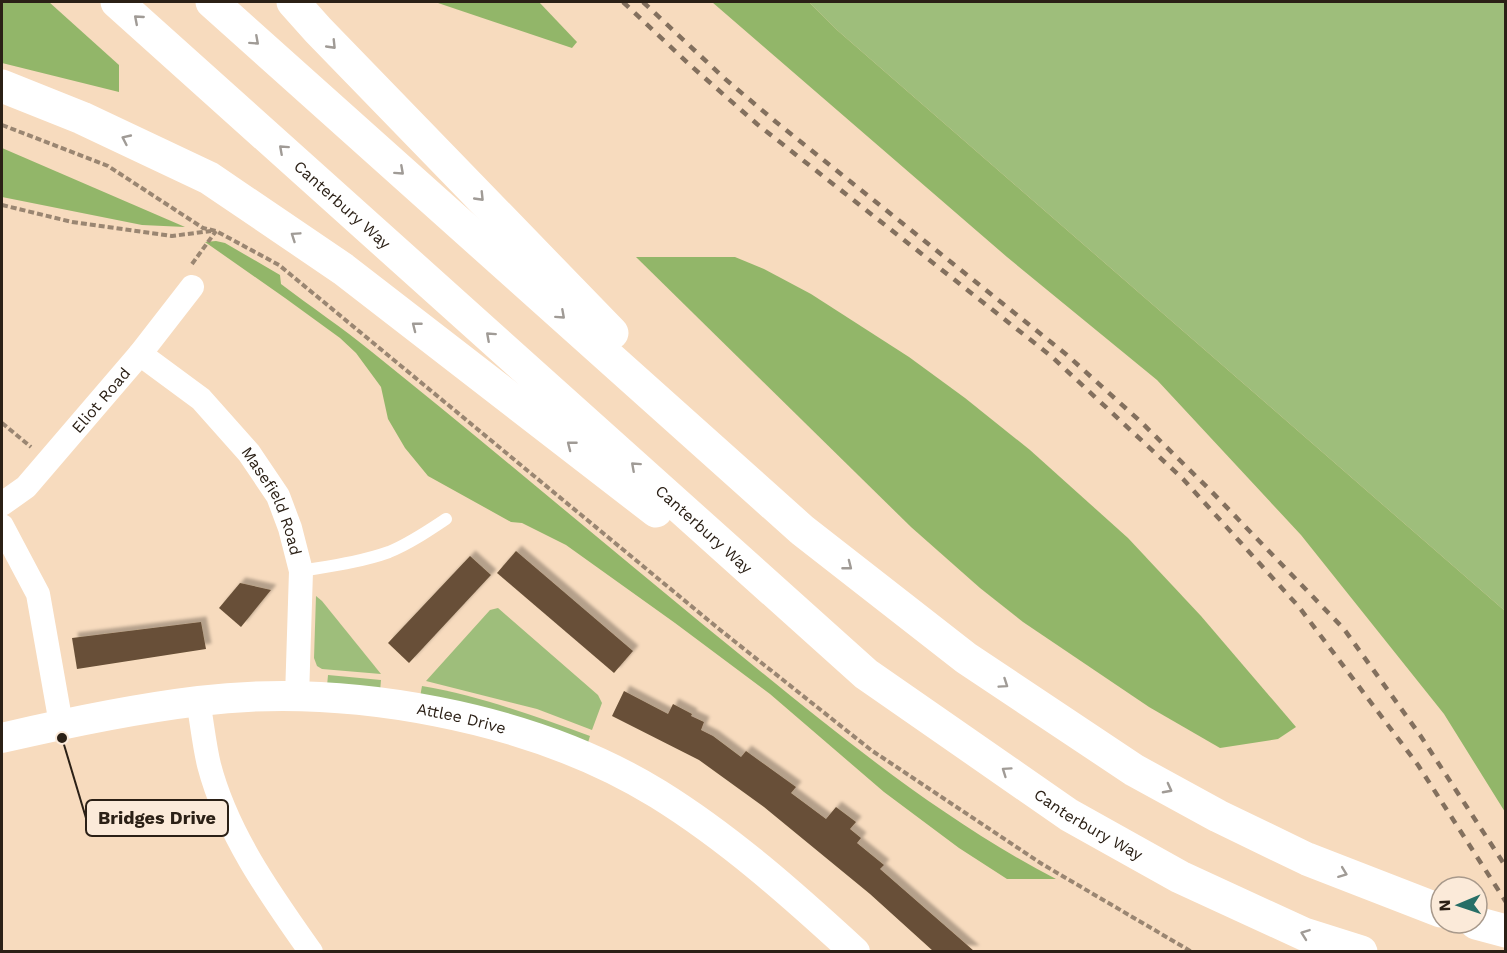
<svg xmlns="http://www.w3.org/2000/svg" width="1507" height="953" font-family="'Work Sans',sans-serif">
<defs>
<filter id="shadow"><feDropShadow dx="5.5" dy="-5.5" stdDeviation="1.5" flood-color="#0004"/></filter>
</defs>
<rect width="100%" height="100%" fill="#f7dbbe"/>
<!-- green -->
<g fill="#9ebe7b">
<path d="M809 2H1505V611L837 30Z"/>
<path d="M316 596 322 601 381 674 322 669 317 666 314 658Z"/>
<path d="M498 608 598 695 602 703 592 730 537 709 426 681 490 610Z"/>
<path d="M328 675 381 680 380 692 327 686Z"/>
<path d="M422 686C480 696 535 716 590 736L587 746 420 697Z"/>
</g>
<!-- forest -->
<g fill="#92b669">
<path d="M2 2H49L119 65V92L2 63Z"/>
<path d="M435 2H539L577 42 572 48Z"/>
<path d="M712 2H809L837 30 1505 611V812L1444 714 1301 535 1157 380 1007 257Z"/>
<path d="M2 148 185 227 142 225 2 197Z"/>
<path d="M216 241 225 243 280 275 281 284C311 307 343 328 372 352 484 442 594 535 706 627 817 717 929 813 1056 879H1007L959 848 884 792 770 694 675 623 566 545 522 523 511 522 428 476 405 448 388 419 381 387 356 353 340 338 285 298 205 242Z"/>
<path d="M636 257H735L764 269 811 294 909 357 965 398 1030 450 1128 538 1201 616 1296 727 1278 739 1220 748 1149 707 1023 622 980 588 911 527Z"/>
</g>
<!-- building -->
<g fill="#685037" filter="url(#shadow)">
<path d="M516 551 633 651 614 673 497 573Z"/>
<path d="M470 556 491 575 409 663 388 643Z"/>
<path d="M240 583 271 590 241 627 219 608Z"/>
<path d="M201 622 206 649 77 669 72 638Z"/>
<path d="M624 691 668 714 673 704 692 714 691 716 704 722 701 730 713 736 741 757 746 751 796 787 791 793 826 819 836 807 856 822 850 829 861 838 857 843 884 865 880 869 974 951H933L870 894 764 807 699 760 612 716Z"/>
</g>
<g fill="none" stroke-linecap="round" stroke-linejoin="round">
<!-- path -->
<g stroke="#9a8672" stroke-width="4" stroke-dasharray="6 3" stroke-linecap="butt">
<path d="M2 125 108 166 203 228 216 231 279 265 719 629 871 750 1042 864 1192 952"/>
<path d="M2 205 72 222 172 236 211 231"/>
<path d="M192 264 216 231"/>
<path d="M2 423 31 447"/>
</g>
<!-- service -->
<path stroke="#fff" stroke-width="12" d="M301 571C330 566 361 562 389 552 409 544 428 531 446 519"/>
<!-- minor -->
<g stroke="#fff" stroke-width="24">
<path id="s1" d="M140 354 201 399 249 453 278 496 290 528 301 571 297 697"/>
<path id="s2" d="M2 504 26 487 140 354 192 287"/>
<path d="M2 526 38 594 61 724"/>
<path d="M198 701C202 722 204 744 209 765 227 834 270 894 311 952"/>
</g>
<!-- tertiary -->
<path stroke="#fff" stroke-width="30" id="s3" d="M2 738C66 723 133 709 199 701 347 683 531 716 658 794 729 838 793 895 855 952"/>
<!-- trunk -->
<g stroke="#fff" stroke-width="33">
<path id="s4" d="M117 2 866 674 1069 815 1180 877 1304 934 1361 952"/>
<path d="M212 2 802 530 966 658 1134 770 1218 816 1307 859 1441 911"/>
<path d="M293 2 318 30 612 333"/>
<path d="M2 86 82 118 209 178 343 269 656 511"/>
<path d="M1476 923 1506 931"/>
</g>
<!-- rail -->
<g stroke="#83705e" stroke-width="4.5" stroke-dasharray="8 8" stroke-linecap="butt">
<path d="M623 2 690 65 757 124 1051 356 1183 479 1299 607 1418 765 1506 902"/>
<path d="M643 2 724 78 776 122 1067 355 1141 422 1210 490 1344 629 1420 735 1506 867"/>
</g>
</g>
<!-- one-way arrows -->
<defs><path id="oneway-chevron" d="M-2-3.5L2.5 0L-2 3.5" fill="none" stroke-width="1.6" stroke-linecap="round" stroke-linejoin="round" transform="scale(1.5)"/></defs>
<g stroke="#a09b96">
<use href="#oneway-chevron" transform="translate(138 19) rotate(-139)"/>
<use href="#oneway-chevron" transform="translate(255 41) rotate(42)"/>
<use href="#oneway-chevron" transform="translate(332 45) rotate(46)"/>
<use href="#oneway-chevron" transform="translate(126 139) rotate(-155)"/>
<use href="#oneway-chevron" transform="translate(283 149) rotate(-138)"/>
<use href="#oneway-chevron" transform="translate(400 171) rotate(42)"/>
<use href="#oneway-chevron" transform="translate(480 197) rotate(46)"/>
<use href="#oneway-chevron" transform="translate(295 236) rotate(-146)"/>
<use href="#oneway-chevron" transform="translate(561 315) rotate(42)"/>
<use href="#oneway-chevron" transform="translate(416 326) rotate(-142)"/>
<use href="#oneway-chevron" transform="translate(490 336) rotate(-138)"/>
<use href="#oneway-chevron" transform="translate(571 445) rotate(-142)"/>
<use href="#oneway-chevron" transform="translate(635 466) rotate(-138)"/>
<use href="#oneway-chevron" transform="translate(848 566) rotate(38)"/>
<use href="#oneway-chevron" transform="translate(1004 684) rotate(34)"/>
<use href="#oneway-chevron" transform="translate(1006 771) rotate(-145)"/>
<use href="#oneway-chevron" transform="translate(1168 789) rotate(28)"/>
<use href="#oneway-chevron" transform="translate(1343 873) rotate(21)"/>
<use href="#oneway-chevron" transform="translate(1305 934) rotate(-160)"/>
</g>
<g text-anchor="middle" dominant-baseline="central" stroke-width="6" stroke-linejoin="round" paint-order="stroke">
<!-- street labels -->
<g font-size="16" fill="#2b2016" stroke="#fbead9">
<text stroke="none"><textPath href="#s4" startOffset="303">Canterbury Way</textPath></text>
<text stroke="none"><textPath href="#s2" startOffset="144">Eliot Road</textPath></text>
<text stroke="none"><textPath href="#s1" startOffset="202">Masefield Road</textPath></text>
<text stroke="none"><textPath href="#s4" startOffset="789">Canterbury Way</textPath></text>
<text stroke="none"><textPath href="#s3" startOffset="465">Attlee Drive</textPath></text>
<text stroke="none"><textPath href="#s4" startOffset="1275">Canterbury Way</textPath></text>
</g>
</g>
<!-- callouts -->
<path fill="none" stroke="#2b2016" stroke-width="2" d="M62 738L86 818"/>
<circle fill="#2b2016" stroke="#fbead9" stroke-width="2" cx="62" cy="738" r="6"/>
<rect fill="#fbead9" stroke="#2b2016" stroke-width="2" x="86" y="800" width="142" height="36" rx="6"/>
<g font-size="18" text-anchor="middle" font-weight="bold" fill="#2b2016">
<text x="157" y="824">Bridges Drive</text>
</g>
<!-- border -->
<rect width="1507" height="953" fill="none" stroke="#2b2016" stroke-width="6"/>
<!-- north arrow -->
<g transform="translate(1459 905) rotate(268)"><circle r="28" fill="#fbead9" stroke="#a8998b" stroke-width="1.5"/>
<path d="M0-4.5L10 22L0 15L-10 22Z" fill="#276f67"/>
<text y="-9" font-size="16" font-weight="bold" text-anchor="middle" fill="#2b2016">N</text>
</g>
</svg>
